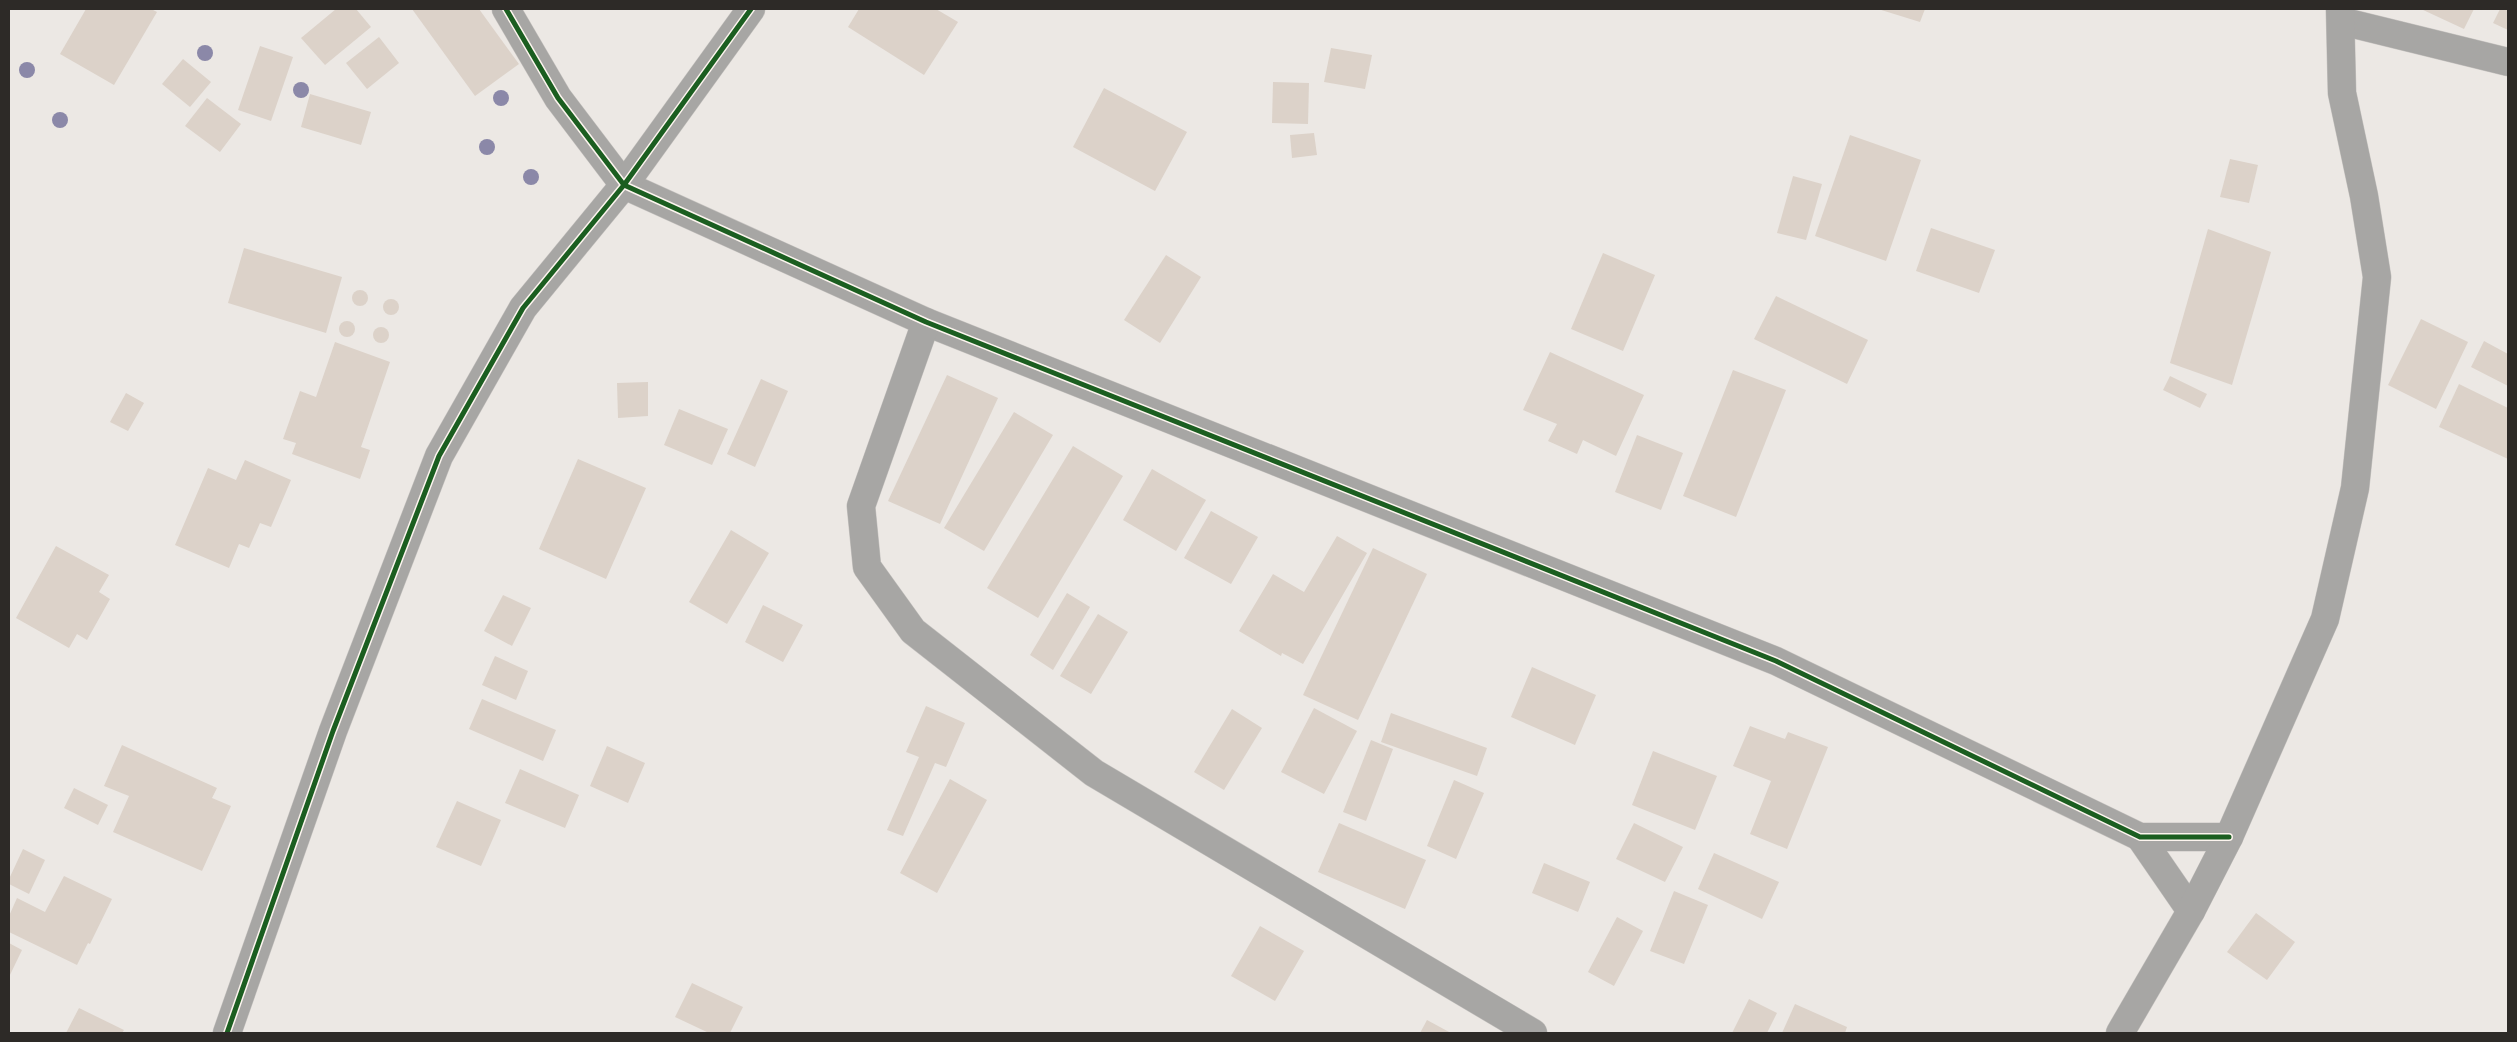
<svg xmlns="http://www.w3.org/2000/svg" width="2517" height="1042" font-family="'Source Serif 4',serif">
<rect width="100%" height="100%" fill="#ece8e4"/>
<!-- building -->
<g fill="#dcd2c9">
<path d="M86 9H151L157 12 114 85 60 54Z"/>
<path d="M336 9H356L371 27 325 65 301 38Z"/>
<path d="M412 9H479L519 64 475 96Z"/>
<path d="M859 9H936L958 22 924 75 848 27Z"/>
<path d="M1878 9H1925L1920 22Z"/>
<path d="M2421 9H2474L2464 29Z"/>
<path d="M2500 9H2508V30L2493 23Z"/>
<path d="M379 37 399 63 367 89 346 63Z"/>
<path d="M260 46 293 57 271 121 238 110Z"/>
<path d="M1331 48 1372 55 1365 89 1324 82Z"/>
<path d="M183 59 211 82 190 107 162 84Z"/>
<path d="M1273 82 1309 83 1308 124 1272 123Z"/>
<path d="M1104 88 1187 132 1155 191 1073 147Z"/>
<path d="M310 94 371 112 361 145 301 127Z"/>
<path d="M207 98 241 124 220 152 185 126Z"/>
<path d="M1314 133 1317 155 1292 158 1290 135Z"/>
<path d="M1850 135 1921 160 1886 261 1815 236Z"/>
<path d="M2230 159 2258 165 2249 203 2220 197Z"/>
<path d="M1793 176 1822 184 1806 240 1777 233Z"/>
<path d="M1931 228 1995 250 1979 293 1916 271Z"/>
<path d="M2208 229 2271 252 2232 385 2170 363Z"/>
<path d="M244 248 342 277 326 333 228 303Z"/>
<path d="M1603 253 1655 275 1623 351 1571 329Z"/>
<path d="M1166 255 1201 277 1160 343 1124 320Z"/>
<circle cx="360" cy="298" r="8"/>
<path d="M1776 296 1868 340 1847 384 1754 339Z"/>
<circle cx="391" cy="307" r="8"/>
<path d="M2421 319 2468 342 2436 409 2388 385Z"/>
<circle cx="347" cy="329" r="8"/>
<circle cx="381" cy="335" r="8"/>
<path d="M2484 341 2508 354V386L2471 367Z"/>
<path d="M335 342 390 362 361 447 370 450 360 479 292 454 296 443 283 439 300 391 316 397Z"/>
<path d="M1550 352 1644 395 1616 456 1583 440 1577 454 1548 441 1557 424 1523 410Z"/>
<path d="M1733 370 1786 390 1736 517 1683 496Z"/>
<path d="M947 375 998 398 940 524 888 501Z"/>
<path d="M2170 376 2207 394 2200 408 2163 390Z"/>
<path d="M761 379 788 391 755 467 727 454Z"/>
<path d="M648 382V416L618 418 617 383Z"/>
<path d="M2459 384 2508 408V459L2439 427Z"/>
<path d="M126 393 144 403 128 431 110 422Z"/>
<path d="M679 409 728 429 712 465 664 445Z"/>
<path d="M1014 412 1053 435 984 551 944 528Z"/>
<path d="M1637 435 1683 453 1661 510 1615 492Z"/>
<path d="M1073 446 1123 476 1038 618 987 588Z"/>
<path d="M578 459 646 488 606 579 539 549Z"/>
<path d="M245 460 291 480 271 527 260 523 249 548 239 544 229 568 175 545 208 468 236 480Z"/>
<path d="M1152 469 1206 500 1176 551 1123 520Z"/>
<path d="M1211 511 1258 537 1231 584 1184 558Z"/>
<path d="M731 530 769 553 727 624 689 602Z"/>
<path d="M1337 536 1367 553 1303 664 1282 653 1281 656 1239 631 1273 574 1304 592Z"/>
<path d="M56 546 109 575 99 592 110 599 87 640 77 634 69 648 16 618Z"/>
<path d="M1373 548 1427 574 1358 720 1303 695Z"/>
<path d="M1067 593 1090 607 1053 670 1030 655Z"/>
<path d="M503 595 531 608 512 646 484 631Z"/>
<path d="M763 605 803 625 783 662 745 642Z"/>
<path d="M1098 614 1128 632 1091 694 1060 676Z"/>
<path d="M495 656 528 671 516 700 482 685Z"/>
<path d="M1532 667 1596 695 1575 745 1511 717Z"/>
<path d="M482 699 556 730 543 761 469 729Z"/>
<path d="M926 706 965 723 946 767 935 763 903 836 887 830 919 757 906 752Z"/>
<path d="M1314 708 1357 731 1324 794 1281 772Z"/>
<path d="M1232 709 1262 728 1224 790 1194 772Z"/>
<path d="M1391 713 1487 748 1477 776 1381 742Z"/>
<path d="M1750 726 1785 739 1788 732 1828 747 1787 849 1750 834 1771 781 1733 766Z"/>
<path d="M1371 740 1393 749 1366 821 1343 812Z"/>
<path d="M122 745 217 788 212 798 231 806 202 871 113 832 129 796 104 786Z"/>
<path d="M607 746 645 763 628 803 590 786Z"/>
<path d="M1653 751 1717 776 1695 830 1632 805Z"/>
<path d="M520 769 579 795 565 828 505 803Z"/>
<path d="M950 779 987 800 937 893 900 873Z"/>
<path d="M1454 780 1484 793 1456 859 1427 846Z"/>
<path d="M74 788 108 805 98 825 64 808Z"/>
<path d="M457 801 501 820 481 866 436 847Z"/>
<path d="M1339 823 1426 860 1405 909 1318 872Z"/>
<path d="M1634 823 1683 847 1665 882 1616 859Z"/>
<path d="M23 849 45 860 29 894 9 884V879Z"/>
<path d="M1714 853 1779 882 1762 919 1698 889Z"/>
<path d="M1544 863 1590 882 1578 912 1532 893Z"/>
<path d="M64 876 112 899 90 944 88 943 77 965 9 932V916L17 898 45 912Z"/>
<path d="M1674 891 1708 905 1684 964 1650 951Z"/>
<path d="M2256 913 2295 942 2267 980 2227 952Z"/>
<path d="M1617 917 1643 931 1614 986 1588 972Z"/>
<path d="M1260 926 1304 951 1275 1001 1231 976Z"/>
<path d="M9 943 22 950 9 977Z"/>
<path d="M692 983 743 1007 730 1033H709L675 1017Z"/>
<path d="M1749 999 1777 1013 1767 1033H1732Z"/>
<path d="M1795 1004 1847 1027 1845 1033H1782Z"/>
<path d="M79 1008 124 1030 122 1033H66Z"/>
<path d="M1427 1020 1451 1033H1420Z"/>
</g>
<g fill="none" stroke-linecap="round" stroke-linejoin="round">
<!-- minor casing -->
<g stroke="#c9c6c3" stroke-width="29">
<g id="minor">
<path d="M506 9 558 98 624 185 926 322 1776 661 2140 837H2229"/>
<path d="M2341 21 2508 62"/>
<path d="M926 322 861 506 867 567 913 631 1094 773 1533 1033"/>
<path d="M2140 837 2191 911"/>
<path d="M227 1033 333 731 439 456 523 308 624 185 751 9"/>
<path d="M2120 1033 2191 911 2229 837 2325 619 2355 488 2377 277 2364 196 2342 93 2340 9"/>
</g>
</g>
<!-- minor -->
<use href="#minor" stroke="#a7a6a4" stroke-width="28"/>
<!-- cycleway casing -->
<g stroke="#fdf5ef" stroke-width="8">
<g id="cycleway">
<path d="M506 9 558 98 624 185 926 322 1776 661 2140 837H2229"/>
<path d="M227 1033 333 731 439 456 523 308 624 185 751 9"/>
</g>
</g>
<!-- cycleway -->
<use href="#cycleway" stroke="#1b5e20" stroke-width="5"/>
</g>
<!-- trees -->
<g fill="#8b88a8">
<circle cx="205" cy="53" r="8"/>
<circle cx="27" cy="70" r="8"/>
<circle cx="301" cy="90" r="8"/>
<circle cx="501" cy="98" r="8"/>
<circle cx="60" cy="120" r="8"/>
<circle cx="487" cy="147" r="8"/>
<circle cx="531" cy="177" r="8"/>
</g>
<!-- border -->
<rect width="2517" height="1042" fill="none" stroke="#2d2a27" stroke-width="20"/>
</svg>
